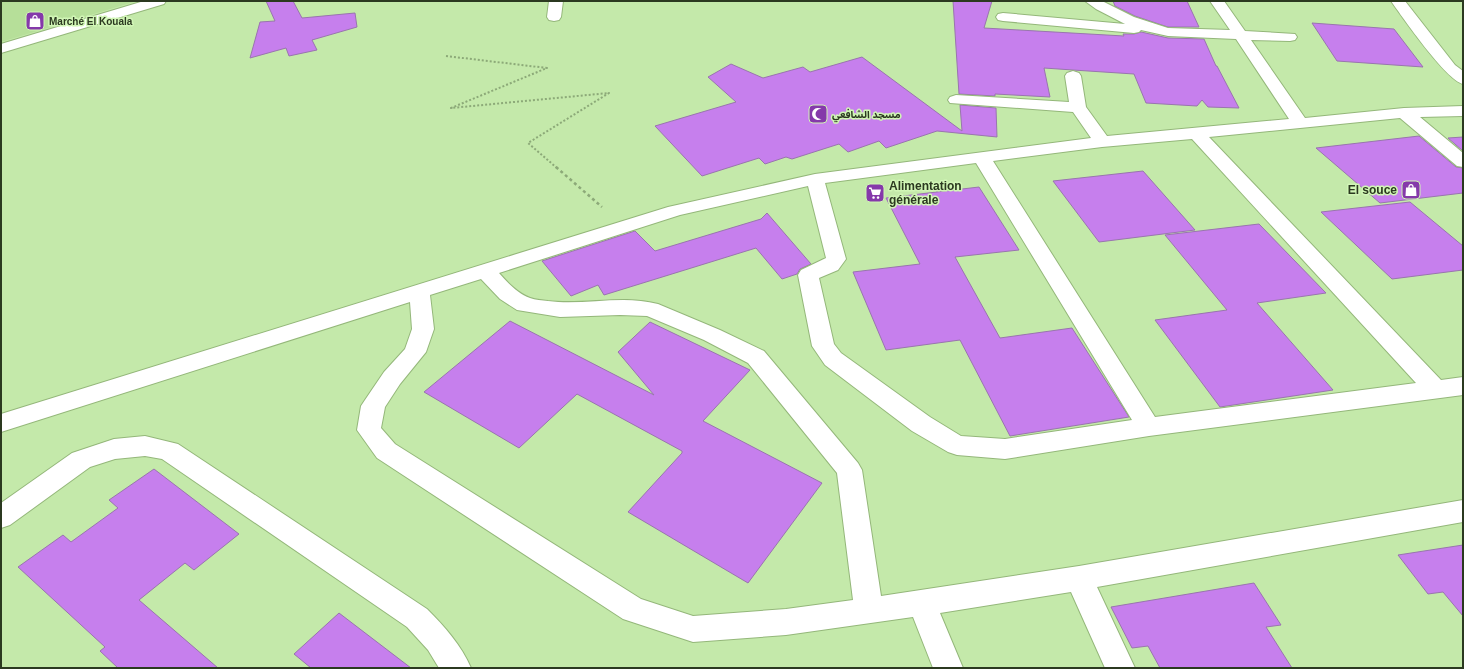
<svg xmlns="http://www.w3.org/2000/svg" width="1464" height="669" font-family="Helvetica,'Noto Sans Arabic',sans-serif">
<rect width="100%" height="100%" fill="#c4e9aa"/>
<!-- built -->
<path fill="#b6df99" d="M1 1H137L1 42Z"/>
<!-- building -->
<g fill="#c67fed" stroke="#9975ae">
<path d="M266 1H293L302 18 355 13 357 27 312 40 317 50 289 56 286 48 250 58 260 22 275 21Z"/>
<path d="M953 1H992L984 28 1124 36 1123 34H1134L1141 32 1168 38 1204 39 1216 66H1217L1239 108 1208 107 1202 100 1197 106 1146 103 1134 74 1073 70 1044 68 1050 97 995 94V96L959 94Z"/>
<path d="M1113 1H1187L1199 27H1168L1135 16 1115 6Z"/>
<path d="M1312 23 1394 29 1423 67 1337 61Z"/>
<path d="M862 57 962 131 960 105 996 108 997 137 937 131 886 148 879 141 848 152 839 144 792 159 786 157 765 164 759 158 702 176 655 126 736 102 708 77 731 64 763 78 803 67 810 72Z"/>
<path d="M1419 136 1456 167 1463 168V193L1380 203 1316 148Z"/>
<path d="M1463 137V151L1448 138Z"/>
<path d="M1143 171 1195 230 1099 242 1053 181Z"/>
<path d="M979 187 1019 250 955 257 1000 338 1072 328 1129 417 1010 436 960 340 886 350 853 272 920 264 886 198Z"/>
<path d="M1410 202 1463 246V270L1392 279 1321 212Z"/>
<path d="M767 213 811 264 800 269 797 274 782 279 756 248 604 295 598 285 571 296 542 261 635 231 655 251 761 219Z"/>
<path d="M1259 224 1326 293 1257 303 1333 390 1220 407 1155 320 1227 310 1165 235Z"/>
<path d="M510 321 654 395 618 352 650 322 750 370 703 421 822 483 748 583 628 512 682 453V451L577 394 519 448 424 392Z"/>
<path d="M154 469 239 534 194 570 185 563 139 600 218 668H118L100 651 105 647 18 567 63 535 71 542 118 508 109 500Z"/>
<path d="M1463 545V616L1443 592 1428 594 1398 555Z"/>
<path d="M1254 583 1281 625 1266 627 1292 668H1160L1148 646 1132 648 1111 607Z"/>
<path d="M339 613 411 668H311L294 654Z"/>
</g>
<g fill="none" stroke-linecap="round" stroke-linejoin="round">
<!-- minor casing -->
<g stroke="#94b77a" stroke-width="2">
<g id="minor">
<path d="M144 1H166L164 4 1 53V44Z"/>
<path d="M549 1H563L561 17 559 20 554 21 549 20 547 17Z"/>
<path d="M1085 1H1102L1134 17 1168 28 1230 30 1210 1H1224L1245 31 1295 34 1297 37 1295 40 1290 41 1251 40 1305 118 1404 108 1463 106V116L1420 117 1463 153V167L1457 166 1400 118 1209 137 1441 380 1463 377V395L1149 436 1005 459 957 455 948 452 912 431 825 365 812 346 798 275 801 270 826 258 808 186 680 215 499 273C508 283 517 293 530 298 535 300 542 300 548 301 584 306 622 294 658 304L720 330 764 351 858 463 862 470 881 596 1079 566 1463 500V522L1097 587 1135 668H1105L1071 592 940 613 963 668H933L913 617 786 635 693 642 623 619 377 458 357 430 361 406 365 400 384 372 405 349 412 329 410 302 1 432V414L668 207 815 174 1091 138 1073 112 950 103 948 100 950 97 956 95 1069 102 1065 76 1067 73 1073 71 1079 73 1081 76 1086 107 1107 136 1289 119 1236 39 1168 36 1141 30 1139 32 1134 33 1003 21 998 20 996 17 998 14 1003 13 1125 24 1096 9ZM1192 139 1416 383 1155 417 993 161 1102 147ZM976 163 1132 420 1005 439 961 436 930 417 841 353 834 344 819 278 838 270 846 259 825 183ZM481 279 500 299 517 310 560 317 620 315 647 316 704 340 748 363 837 473 853 600 786 609 693 616 641 599 395 444 381 428 385 407 400 384 426 352 434 329 430 295Z"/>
<path d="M1391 1H1405L1455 65 1463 71V84C1446 80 1403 18 1391 1Z"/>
<path d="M145 436 178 444 427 609C445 627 461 645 471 668H439L428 650 407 627 162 459 145 456 115 459 90 467 10 525 1 528V503L72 453 114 439Z"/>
</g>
</g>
<!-- path-far1 -->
<path stroke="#8ca978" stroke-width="2" stroke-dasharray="2 2" stroke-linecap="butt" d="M446 56 547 68 451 108 609 93 528 143 557 168"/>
<!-- path -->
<path stroke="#8ca978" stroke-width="2.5" stroke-dasharray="3 3" stroke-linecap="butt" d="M556 167 602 207"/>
<!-- minor -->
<use href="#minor" fill="#fff" fill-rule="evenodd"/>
</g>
<!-- icons -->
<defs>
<g id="shop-square" transform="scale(1)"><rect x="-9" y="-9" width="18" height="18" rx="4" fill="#8539aa" stroke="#d1f6b6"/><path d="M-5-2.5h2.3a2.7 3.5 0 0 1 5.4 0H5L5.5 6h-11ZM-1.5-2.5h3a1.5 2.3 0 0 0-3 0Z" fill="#fff"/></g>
<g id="mosque-square" transform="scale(1)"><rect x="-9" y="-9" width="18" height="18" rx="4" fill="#8539aa" stroke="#d1f6b6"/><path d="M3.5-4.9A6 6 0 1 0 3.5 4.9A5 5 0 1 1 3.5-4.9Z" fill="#fff"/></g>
<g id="supermarket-square" transform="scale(1)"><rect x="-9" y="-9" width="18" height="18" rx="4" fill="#8539aa" stroke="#d1f6b6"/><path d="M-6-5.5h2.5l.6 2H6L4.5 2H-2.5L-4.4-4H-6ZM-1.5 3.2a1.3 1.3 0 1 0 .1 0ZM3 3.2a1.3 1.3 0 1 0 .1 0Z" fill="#fff"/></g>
</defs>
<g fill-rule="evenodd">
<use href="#shop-square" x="35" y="21"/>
<use href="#mosque-square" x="818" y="114"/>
<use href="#shop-square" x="1411" y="190"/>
<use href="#supermarket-square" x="875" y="193"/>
</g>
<g text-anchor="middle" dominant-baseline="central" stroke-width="3" stroke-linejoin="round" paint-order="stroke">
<!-- far-poi labels -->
<g font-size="10" font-weight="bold" fill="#2b3920" stroke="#d1f6b6" text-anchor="start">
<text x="49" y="21">Marché El Kouala</text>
<text x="832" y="114">مسجد الشافعي</text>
</g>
<!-- poi labels -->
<g font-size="12" font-weight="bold" fill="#2b3920" stroke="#d1f6b6" text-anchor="start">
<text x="889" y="186">Alimentation<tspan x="889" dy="14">générale</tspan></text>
<text x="1397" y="190" text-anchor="end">El souce</text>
</g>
</g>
<!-- border -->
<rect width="1464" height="669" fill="none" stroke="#2b3920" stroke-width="4"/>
</svg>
